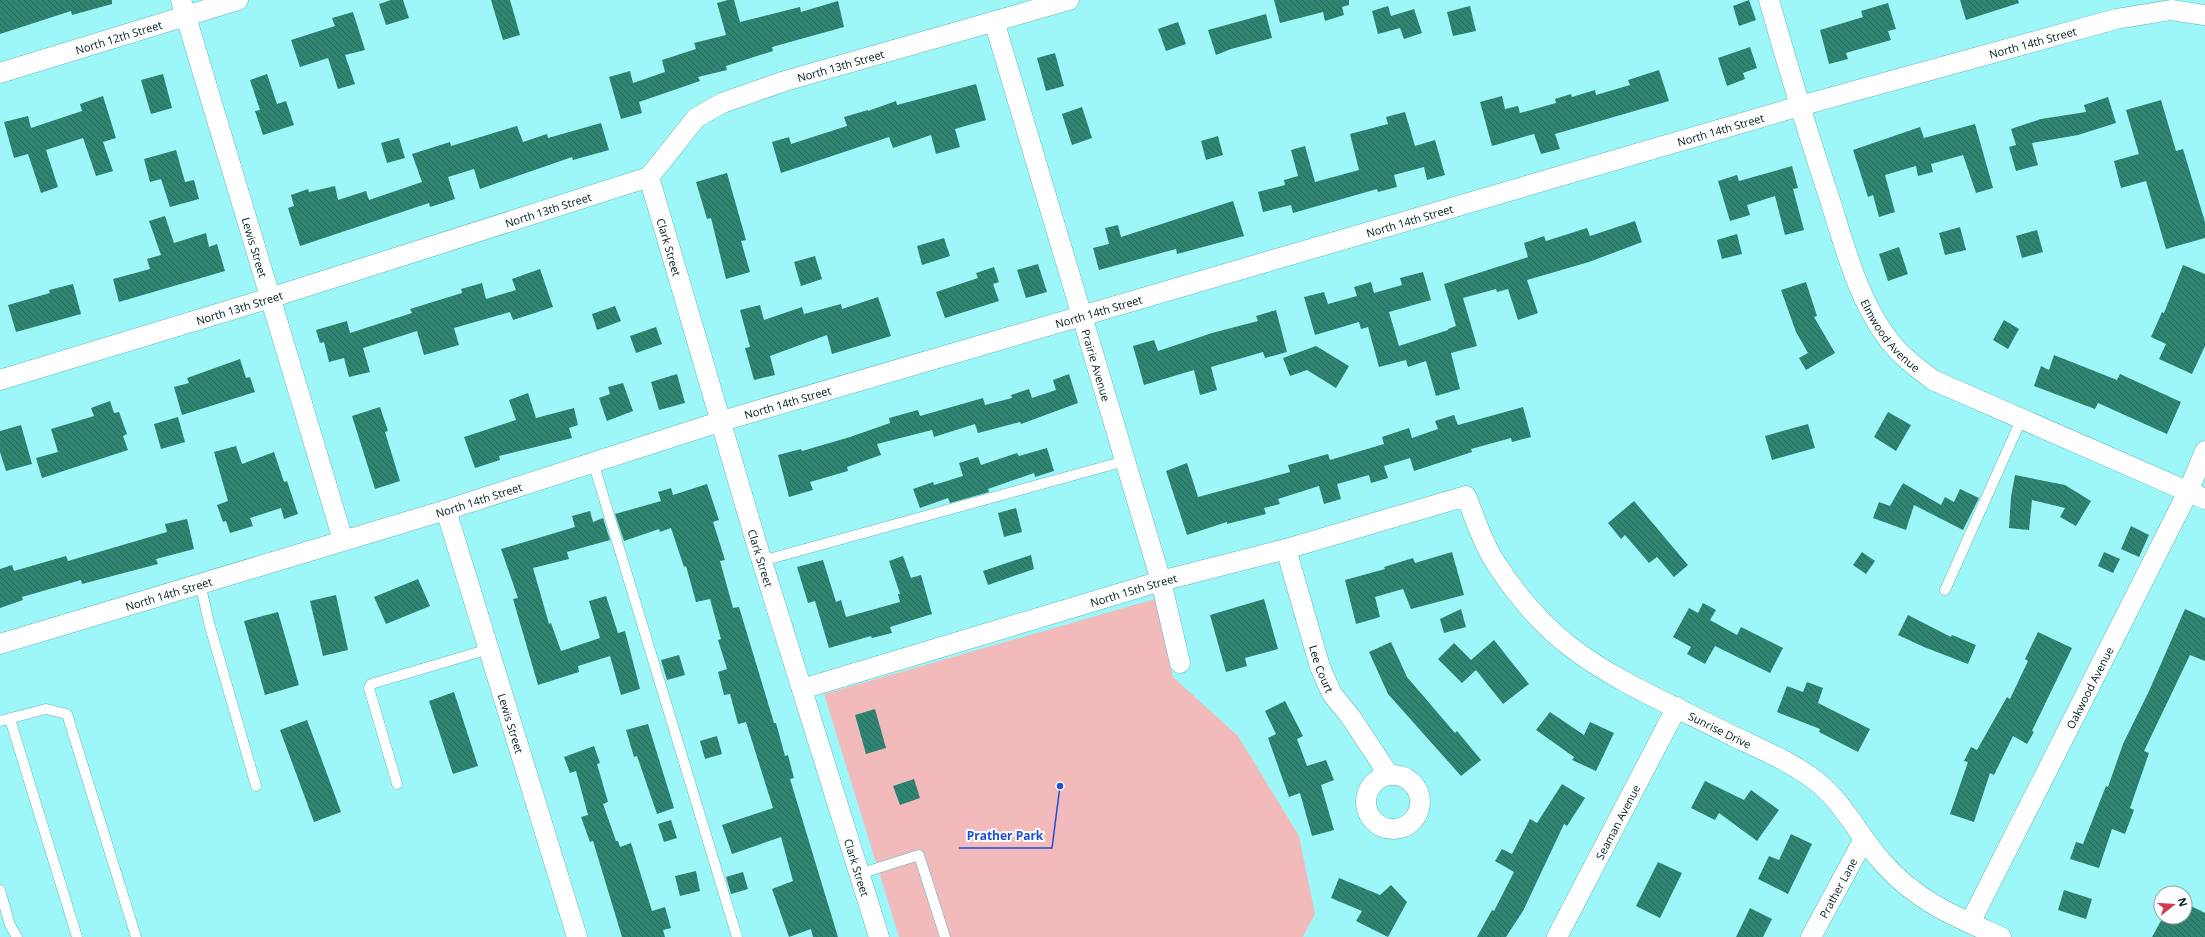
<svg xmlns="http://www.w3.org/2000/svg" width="2205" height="937" font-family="'Open Sans',sans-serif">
<defs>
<pattern id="building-back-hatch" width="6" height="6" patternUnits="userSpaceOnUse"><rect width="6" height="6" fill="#308472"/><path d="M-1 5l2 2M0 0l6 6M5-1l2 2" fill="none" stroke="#266b5d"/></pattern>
</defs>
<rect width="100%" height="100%" fill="#9df7f8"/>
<!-- green -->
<path fill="#f3babc" d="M1155 599 1173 677 1238 736 1299 836 1315 914 1303 937H899L824 694Z"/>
<!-- building -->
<g fill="url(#building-back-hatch)">
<path d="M0 0H112V4L72 15 71 11 0 34Z"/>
<path d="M391 0H403L409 18 386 25 379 4Z"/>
<path d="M491 0H510L520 35 503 40Z"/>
<path d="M728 0H734L740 22 800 7 801 12 838 1 844 27 772 47 773 51 726 66 727 70 698 77 700 81 639 102 642 113 621 119 609 77 630 71 633 83 665 72 662 60 696 49 694 43 726 35 717 3Z"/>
<path d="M1274 0H1349V5L1342 7 1344 15 1325 21 1323 12 1280 23Z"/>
<path d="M1749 0 1756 20 1739 26 1733 6Z"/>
<path d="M1960 0H2018L2019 3 1966 20Z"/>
<path d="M1888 3 1896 29 1888 31 1891 40 1846 53 1848 59 1829 64 1820 30 1863 17 1861 11Z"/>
<path d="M1388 6 1391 16 1414 9 1422 33 1404 39 1400 28 1378 34 1372 11Z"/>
<path d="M1470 6 1476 31 1453 36 1447 12Z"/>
<path d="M353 12 365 50 345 55 355 84 338 89 328 58 300 67 291 40 335 26 332 18Z"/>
<path d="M1266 14 1272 38 1231 49 1216 55 1208 30Z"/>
<path d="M1178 22 1186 44 1166 51 1158 29Z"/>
<path d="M1750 47 1757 68 1743 73 1745 79 1727 86 1718 58Z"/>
<path d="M1055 53 1064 86 1046 91 1037 58Z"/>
<path d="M1659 70 1669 101 1555 134 1560 149 1541 154 1534 134 1492 146 1480 102 1502 96 1505 109 1518 106 1520 113 1556 103 1555 99 1571 94 1572 97 1595 90 1596 95 1630 85 1628 80Z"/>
<path d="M163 74 172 108 151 114 141 80Z"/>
<path d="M267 74 277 104 286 101 294 125 263 135 255 111 260 110 250 80Z"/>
<path d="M976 84 986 120 955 129 960 147 936 154 931 135 893 148 889 137 781 173 772 142 789 137 791 144 847 126 844 117 868 110V111L896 101 897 105Z"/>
<path d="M103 96 116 138 103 142 113 171 96 176 83 138 46 150 58 187 41 193 28 154 14 158 4 122 28 116 31 128 82 111 80 104Z"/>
<path d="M2108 97 2116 123 2078 135 2032 143 2038 165 2016 171 2009 147 2016 145 2011 129 2041 119 2086 112 2084 105Z"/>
<path d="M2161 100 2176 151 2183 149 2205 222V238L2166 249 2146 181 2121 188 2114 161 2139 154 2126 110Z"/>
<path d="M1082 107 1092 138 1072 145 1062 114Z"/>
<path d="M1405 112 1415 146 1435 140 1445 175 1427 180 1424 167 1394 175 1397 187 1378 192 1377 189 1293 213 1291 205 1263 212 1258 192 1285 185 1284 180 1298 176 1291 150 1305 146 1315 182 1359 170 1350 134 1388 124 1386 117Z"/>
<path d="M601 123 609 150 573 160 572 157 480 189 474 169 448 177 455 199 430 207 429 203 300 246 288 208 294 206 291 195 308 189 309 192 335 186 338 200 366 191 369 200 422 182 412 154 450 142 451 146 517 126 523 142 547 134 548 138Z"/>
<path d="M1975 124 1993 188 1976 193 1963 155 1931 164 1933 172 1918 176 1916 166 1885 175 1895 212 1879 217 1873 195 1868 197 1853 150 1920 127 1924 138Z"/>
<path d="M1218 136 1223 155 1206 160 1201 141Z"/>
<path d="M399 138 405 158 387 163 381 143Z"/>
<path d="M176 150 185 182 194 180 199 199 170 207 161 179 150 182 144 159Z"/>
<path d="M1792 166 1798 188 1793 189 1804 230 1785 235 1775 196 1747 205 1750 215 1730 221 1718 181 1737 175 1739 181Z"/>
<path d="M727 173 746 240 741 241 750 272 726 279 711 218 707 219 696 182Z"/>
<path d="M1233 201 1244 236 1177 254 1176 249 1099 270 1093 248 1109 244 1105 228 1118 225 1121 237Z"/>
<path d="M165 216 174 243 206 233 209 247 217 244 225 271 119 302 113 279 150 269 147 259 161 255 149 221Z"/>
<path d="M1635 221 1642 242 1589 262 1527 280 1538 313 1518 320 1508 289 1497 292 1496 289 1463 298 1477 346 1451 353 1460 389 1436 396 1426 361 1408 367 1406 360 1379 367 1368 327 1361 329 1359 322 1315 335 1304 297 1324 292 1328 304 1357 296 1354 287 1371 282 1374 293 1402 285 1400 278 1423 272 1431 300 1389 312 1399 346 1448 330V329L1456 326 1444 284 1528 257 1524 243 1544 236 1546 241 1587 228 1590 236Z"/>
<path d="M1960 227 1966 250 1945 255 1939 233Z"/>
<path d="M2037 230 2043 252 2022 258 2016 236Z"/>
<path d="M1737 234 1742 254 1722 259 1717 240Z"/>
<path d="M944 238 950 256 922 265 917 246Z"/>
<path d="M1899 247 1908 274 1888 281 1879 254Z"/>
<path d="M815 256 822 279 801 286 794 262Z"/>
<path d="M1038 264 1047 292 1026 298 1017 270Z"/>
<path d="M2183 265 2205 274V346L2192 374 2159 359 2166 344 2151 337 2162 312 2164 313Z"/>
<path d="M994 267 999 282 993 284 999 301 945 318 936 292 978 278 976 273Z"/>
<path d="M540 269 553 307 513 320 510 312 454 328 459 345 424 355 417 331 363 348 370 372 349 377 344 358 329 362 324 342 320 343 316 330 347 321 350 333 412 313 410 309 462 293 461 289 482 283 486 299 516 290 512 279Z"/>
<path d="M1806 282 1817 316 1814 317 1835 353 1806 370 1799 358 1808 353 1796 332 1781 290Z"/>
<path d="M73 284 81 314 16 332 8 305 50 293 49 290Z"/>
<path d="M878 297 891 336 832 354 827 335 770 356 775 375 754 380 745 348 750 347 740 310 760 305 764 320 802 307 804 314 841 304 842 309Z"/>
<path d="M615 306 621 321 597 330 592 314Z"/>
<path d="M1276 310 1287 352 1265 358 1263 352 1211 367 1217 390 1200 395 1194 370 1144 385 1133 346 1154 340 1158 351 1212 333 1258 321 1256 316Z"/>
<path d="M2004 320 2019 329 2008 349 1993 340Z"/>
<path d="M656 327 662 344 636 353 630 336Z"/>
<path d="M1316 346 1349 366 1336 388 1307 370 1290 376 1283 358Z"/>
<path d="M2054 355 2117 380 2120 374 2181 402 2167 434 2098 403 2095 409 2034 386 2041 366 2049 370Z"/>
<path d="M240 359 246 378 250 377 255 392 182 415 174 387 189 383 187 378Z"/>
<path d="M677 374 685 403 659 410 651 382Z"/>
<path d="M1069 374 1078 403 1021 424 1020 422 978 433 975 424 934 437 932 430 877 444 881 455 847 467 848 471 810 482 813 490 789 497 778 455 801 449 802 451 850 437 890 423 889 418 918 410 920 416 983 398 985 405 1012 398 1011 395 1029 389 1032 398 1056 390 1053 380Z"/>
<path d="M623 383 633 411 607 421 599 398 610 394 608 387Z"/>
<path d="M528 393 536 418 574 408 578 425 569 428 572 438 499 456 500 460 475 468 464 437 516 420 509 400Z"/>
<path d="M110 401 114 413 119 412 127 434 123 436 128 450 42 478 36 458 58 452 51 429 94 416 91 408Z"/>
<path d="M380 407 388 431 385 432 400 481 375 489 352 416Z"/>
<path d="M1523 407 1531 437 1512 442 1511 438 1471 449 1472 452 1414 471 1410 458 1384 466 1388 478 1371 483 1369 475 1337 484 1341 499 1324 504 1319 486 1278 499 1280 504 1264 508 1266 514 1227 524V522L1187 535 1166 471 1187 463 1198 497 1290 472 1288 465 1328 454 1330 460 1384 444 1382 437 1409 428 1412 438 1438 429 1435 421 1454 415 1458 425Z"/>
<path d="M1888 412 1911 425 1896 451 1874 437Z"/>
<path d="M178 417 185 442 161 449 154 424Z"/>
<path d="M1808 424 1815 448 1772 460 1765 436Z"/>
<path d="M21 425 32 464 6 471 0 452V431Z"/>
<path d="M236 446 242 464 274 452 284 482 287 481 298 514 284 519 281 508 250 518 253 526 230 533 226 521 223 522 217 505 228 501 214 452Z"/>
<path d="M1047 448 1054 471 1035 477 1034 473 988 489 989 492 950 503 948 498 920 508 913 489 933 482 934 485 963 476 959 463 978 457 981 465 1017 453 1019 456Z"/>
<path d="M2015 475 2065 485 2091 501 2076 526 2060 517 2065 508 2032 500 2029 530 2009 528 2011 497Z"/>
<path d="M1903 483 1941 505 1945 497 1954 502 1960 489 1979 498 1963 530 1914 505 1906 530 1873 518 1879 502 1890 506Z"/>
<path d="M707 484 719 520 713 522 725 560 720 561 733 608 739 607 774 723H776L785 756 788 755 794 778 790 779 838 937H813L811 929 789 937 772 889 793 881 781 837 732 854 722 825 773 808 746 722 738 724 730 694 724 695 718 672 727 669 718 640 721 639 710 599 696 602 686 566 684 567 671 528 660 532 659 529 624 541 615 514 661 501 658 492 671 488 673 495Z"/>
<path d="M1634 501 1688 565 1674 577 1657 557 1649 563 1625 535 1621 539 1608 523Z"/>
<path d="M1016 508 1022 532 1004 537 998 513Z"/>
<path d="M590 511 593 522 603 518 610 540 567 552 569 559 533 568 549 624 551 623 561 651 600 638 589 601 606 596 618 633 625 631 640 689 621 695 610 656 578 666 579 672 538 685 513 599 518 598 501 549 575 527 572 516Z"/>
<path d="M187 519 194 549 156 559 158 564 82 584 81 580 22 597 23 600 0 608V569L12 565 14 571 66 556 68 561 167 532 165 524Z"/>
<path d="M2131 526 2149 535 2139 557 2121 549Z"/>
<path d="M1452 552 1464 595 1411 609 1403 589 1375 597 1380 617 1356 624 1345 580 1385 569 1384 567 1413 558 1415 563Z"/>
<path d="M1862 552 1875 561 1866 574 1853 565Z"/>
<path d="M2104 552 2120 559 2113 573 2098 566Z"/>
<path d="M1031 555 1034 569 988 585 983 571Z"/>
<path d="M903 556 911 578 921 575 932 614 890 627 892 633 872 638 871 636 829 648 815 601 808 603 797 567 823 560 836 602 841 600 846 617 900 602 898 594H900L889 561Z"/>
<path d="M418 579 430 606 386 624 374 597Z"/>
<path d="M336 595 348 650 323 656 310 601Z"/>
<path d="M1264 599 1278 649 1245 658 1247 666 1226 672 1210 615Z"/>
<path d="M1703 603 1716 610 1710 620 1737 635 1741 627 1783 648 1770 673 1715 646 1705 664 1687 654 1691 647 1673 637 1689 608 1698 613Z"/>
<path d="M1461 609 1466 627 1444 633 1440 619Z"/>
<path d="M2185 609 2205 618V661L2190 655 2144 751 2149 753 2130 808 2134 810 2125 834 2112 829 2099 868 2070 859 2076 842 2083 844 2106 786 2108 787 2123 744 2149 691Z"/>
<path d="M278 612 299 685 265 695 244 621Z"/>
<path d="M1908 615 1951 637 1952 635 1976 645 1968 664 1924 647 1898 635Z"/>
<path d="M2038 632 2072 648 2032 731 2034 732 2027 744 2013 736 1994 775 1990 773 1974 822 1950 814 1968 762 1964 761 1971 747 1977 750 2007 697 2010 699 2028 661 2025 659Z"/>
<path d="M1494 640 1529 684 1503 704 1476 670 1462 683 1438 659 1454 643 1471 660Z"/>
<path d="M1391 642 1407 677 1455 733 1457 731 1481 760 1461 776 1388 694 1369 652Z"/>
<path d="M679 655 685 675 667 680 661 660Z"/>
<path d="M1807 682 1823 688 1818 703 1870 729 1858 752 1819 732 1820 729 1777 712 1787 686 1803 692Z"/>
<path d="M454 692 478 766 453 774 429 701Z"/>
<path d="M1285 701 1303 736 1297 739 1307 766 1326 760 1334 780 1321 785 1334 830 1312 836 1300 793 1289 797 1268 738 1276 734 1265 711Z"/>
<path d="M875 709 886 748 866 754 855 715Z"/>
<path d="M1550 712 1584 735 1590 722 1614 733 1596 771 1572 760 1574 757 1536 730Z"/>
<path d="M307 720 341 812 314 822 280 730Z"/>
<path d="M648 724 674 808 657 814 637 756 634 757 626 730Z"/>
<path d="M717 736 722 754 705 759 700 741Z"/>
<path d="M594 746 600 763 597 764 608 802 603 804 616 841H618L620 847 631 843 652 911 665 907 671 928 663 930 665 937H622L593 841 590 842 581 817 588 815 576 771 570 773 564 757Z"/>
<path d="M914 779 920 798 900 805 893 786Z"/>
<path d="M1705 781 1744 800 1751 790 1779 810 1757 841 1719 813 1715 820 1691 808Z"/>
<path d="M1562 784 1585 798 1567 826 1564 824 1523 911 1506 937H1477L1492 910 1494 911 1514 872 1495 861 1502 849 1512 854 1530 819 1537 823Z"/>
<path d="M671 820 677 838 664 842 658 824Z"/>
<path d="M1791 834 1812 844 1788 894 1758 879 1769 856 1779 860Z"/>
<path d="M1658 862 1682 873 1660 918 1636 906Z"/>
<path d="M696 871 700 891 680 896 675 876Z"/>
<path d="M743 872 748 889 731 894 726 877Z"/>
<path d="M1339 878 1380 895 1391 885 1407 902 1388 937 1356 921 1362 911 1331 898Z"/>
<path d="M2064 890 2092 899 2086 919 2058 910Z"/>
<path d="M2185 903 2205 913V937H2152L2163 917H2185Z"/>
<path d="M1750 908 1772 919 1763 937H1736Z"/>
</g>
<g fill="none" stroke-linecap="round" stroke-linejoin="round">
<!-- service casing -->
<g stroke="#5cb7b8" stroke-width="11">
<g id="service">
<path d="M593 462 737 937"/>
<path d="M762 561 1125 461"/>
<path d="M200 583 209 623 256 786"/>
<path d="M1945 590 2021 420"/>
<path d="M10 719 77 937"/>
<path d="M0 721 46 709 67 714 136 937"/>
<path d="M397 784 369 688 371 684 489 649"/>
<path d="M859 874 919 855 945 937"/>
<path d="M0 890 10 925 17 937"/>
</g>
</g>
<!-- minor casing -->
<g stroke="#5cb7b8" stroke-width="21">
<g id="minor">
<path id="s1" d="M181 0 343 540"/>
<path id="s2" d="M1769 0C1788 67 1808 134 1830 200 1845 248 1858 299 1888 339 1900 355 1917 368 1933 380L2205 499"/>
<path id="s3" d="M994 21 1161 581 1180 663"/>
<path id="s4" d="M0 73 238 0"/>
<path id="s5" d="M649 177 756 542 879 937"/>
<path id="s6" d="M0 380 270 298 649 177 696 118 722 103 785 81 1069 0"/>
<path id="s7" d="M446 510 577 937"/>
<path id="s8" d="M1286 549 1320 667 1332 694 1350 716 1389 775"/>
<path id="s9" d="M0 644 446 510 722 421 1800 106 2116 19 2171 10 2205 15"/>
<path id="s10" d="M802 689 1161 581 1286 549 1466 496C1475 518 1482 542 1495 562 1515 593 1539 622 1568 645 1612 680 1674 706 1725 732 1755 747 1789 760 1816 781 1846 805 1859 837 1884 864 1918 902 1956 917 2001 937"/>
<circle cx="1393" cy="802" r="27"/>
<path id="s11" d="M1970 923 2188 492 2205 451"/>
<path id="s12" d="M1557 937 1677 707"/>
<path id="s13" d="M1811 937 1864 839"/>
</g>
</g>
<!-- service -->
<use href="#service" stroke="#fff" stroke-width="10"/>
<!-- minor -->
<use href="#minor" stroke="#fff" stroke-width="20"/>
</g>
<g text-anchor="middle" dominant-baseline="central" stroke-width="4" stroke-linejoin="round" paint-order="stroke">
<!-- street labels -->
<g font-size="11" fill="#011d1e" stroke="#fff">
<text stroke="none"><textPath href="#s4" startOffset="124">North 12th Street</textPath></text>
<text stroke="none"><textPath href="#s9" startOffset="2120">North 14th Street</textPath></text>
<text stroke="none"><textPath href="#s6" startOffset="910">North 13th Street</textPath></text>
<text stroke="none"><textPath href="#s9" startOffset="1796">North 14th Street</textPath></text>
<text stroke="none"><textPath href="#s6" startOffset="574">North 13th Street</textPath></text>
<text stroke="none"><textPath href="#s9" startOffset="1472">North 14th Street</textPath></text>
<text stroke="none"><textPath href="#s1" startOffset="258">Lewis Street</textPath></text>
<text stroke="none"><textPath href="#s5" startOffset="73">Clark Street</textPath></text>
<text stroke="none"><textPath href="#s6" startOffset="250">North 13th Street</textPath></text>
<text stroke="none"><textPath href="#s9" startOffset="1148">North 14th Street</textPath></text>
<text stroke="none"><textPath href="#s2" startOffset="359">Elmwood Avenue</textPath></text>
<text stroke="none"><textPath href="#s3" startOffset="359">Prairie Avenue</textPath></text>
<text stroke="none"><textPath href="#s9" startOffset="824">North 14th Street</textPath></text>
<text stroke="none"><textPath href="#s9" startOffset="500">North 14th Street</textPath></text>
<text stroke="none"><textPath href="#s5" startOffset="397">Clark Street</textPath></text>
<text stroke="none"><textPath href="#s10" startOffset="346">North 15th Street</textPath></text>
<text stroke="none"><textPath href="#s9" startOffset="176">North 14th Street</textPath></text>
<text stroke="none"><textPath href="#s8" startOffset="125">Lee Court</textPath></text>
<text stroke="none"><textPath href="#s11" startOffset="264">Oakwood Avenue</textPath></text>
<text stroke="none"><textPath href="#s7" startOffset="223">Lewis Street</textPath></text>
<text stroke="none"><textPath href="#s10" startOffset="1049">Sunrise Drive</textPath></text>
<text stroke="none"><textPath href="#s12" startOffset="130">Seaman Avenue</textPath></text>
<text stroke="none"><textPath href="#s5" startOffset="721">Clark Street</textPath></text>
<text stroke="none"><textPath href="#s13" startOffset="56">Prather Lane</textPath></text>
</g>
</g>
<!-- callouts -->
<path fill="none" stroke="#1d4ed8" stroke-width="1.5" d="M1060 786L1052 848H959"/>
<circle fill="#1d4ed8" stroke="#fff" stroke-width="1.5" cx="1060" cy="786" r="4"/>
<g font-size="12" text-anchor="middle" font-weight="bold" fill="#1d4ed8" stroke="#fff" stroke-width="4" stroke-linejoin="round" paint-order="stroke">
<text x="1005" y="840">Prather Park</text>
</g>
<!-- north arrow -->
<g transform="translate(2173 905) rotate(73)"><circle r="19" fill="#ffffff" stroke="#99a5a5"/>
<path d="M0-3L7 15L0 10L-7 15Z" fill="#cd3c52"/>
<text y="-6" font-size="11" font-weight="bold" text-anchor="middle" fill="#011d1e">N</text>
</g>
</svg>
